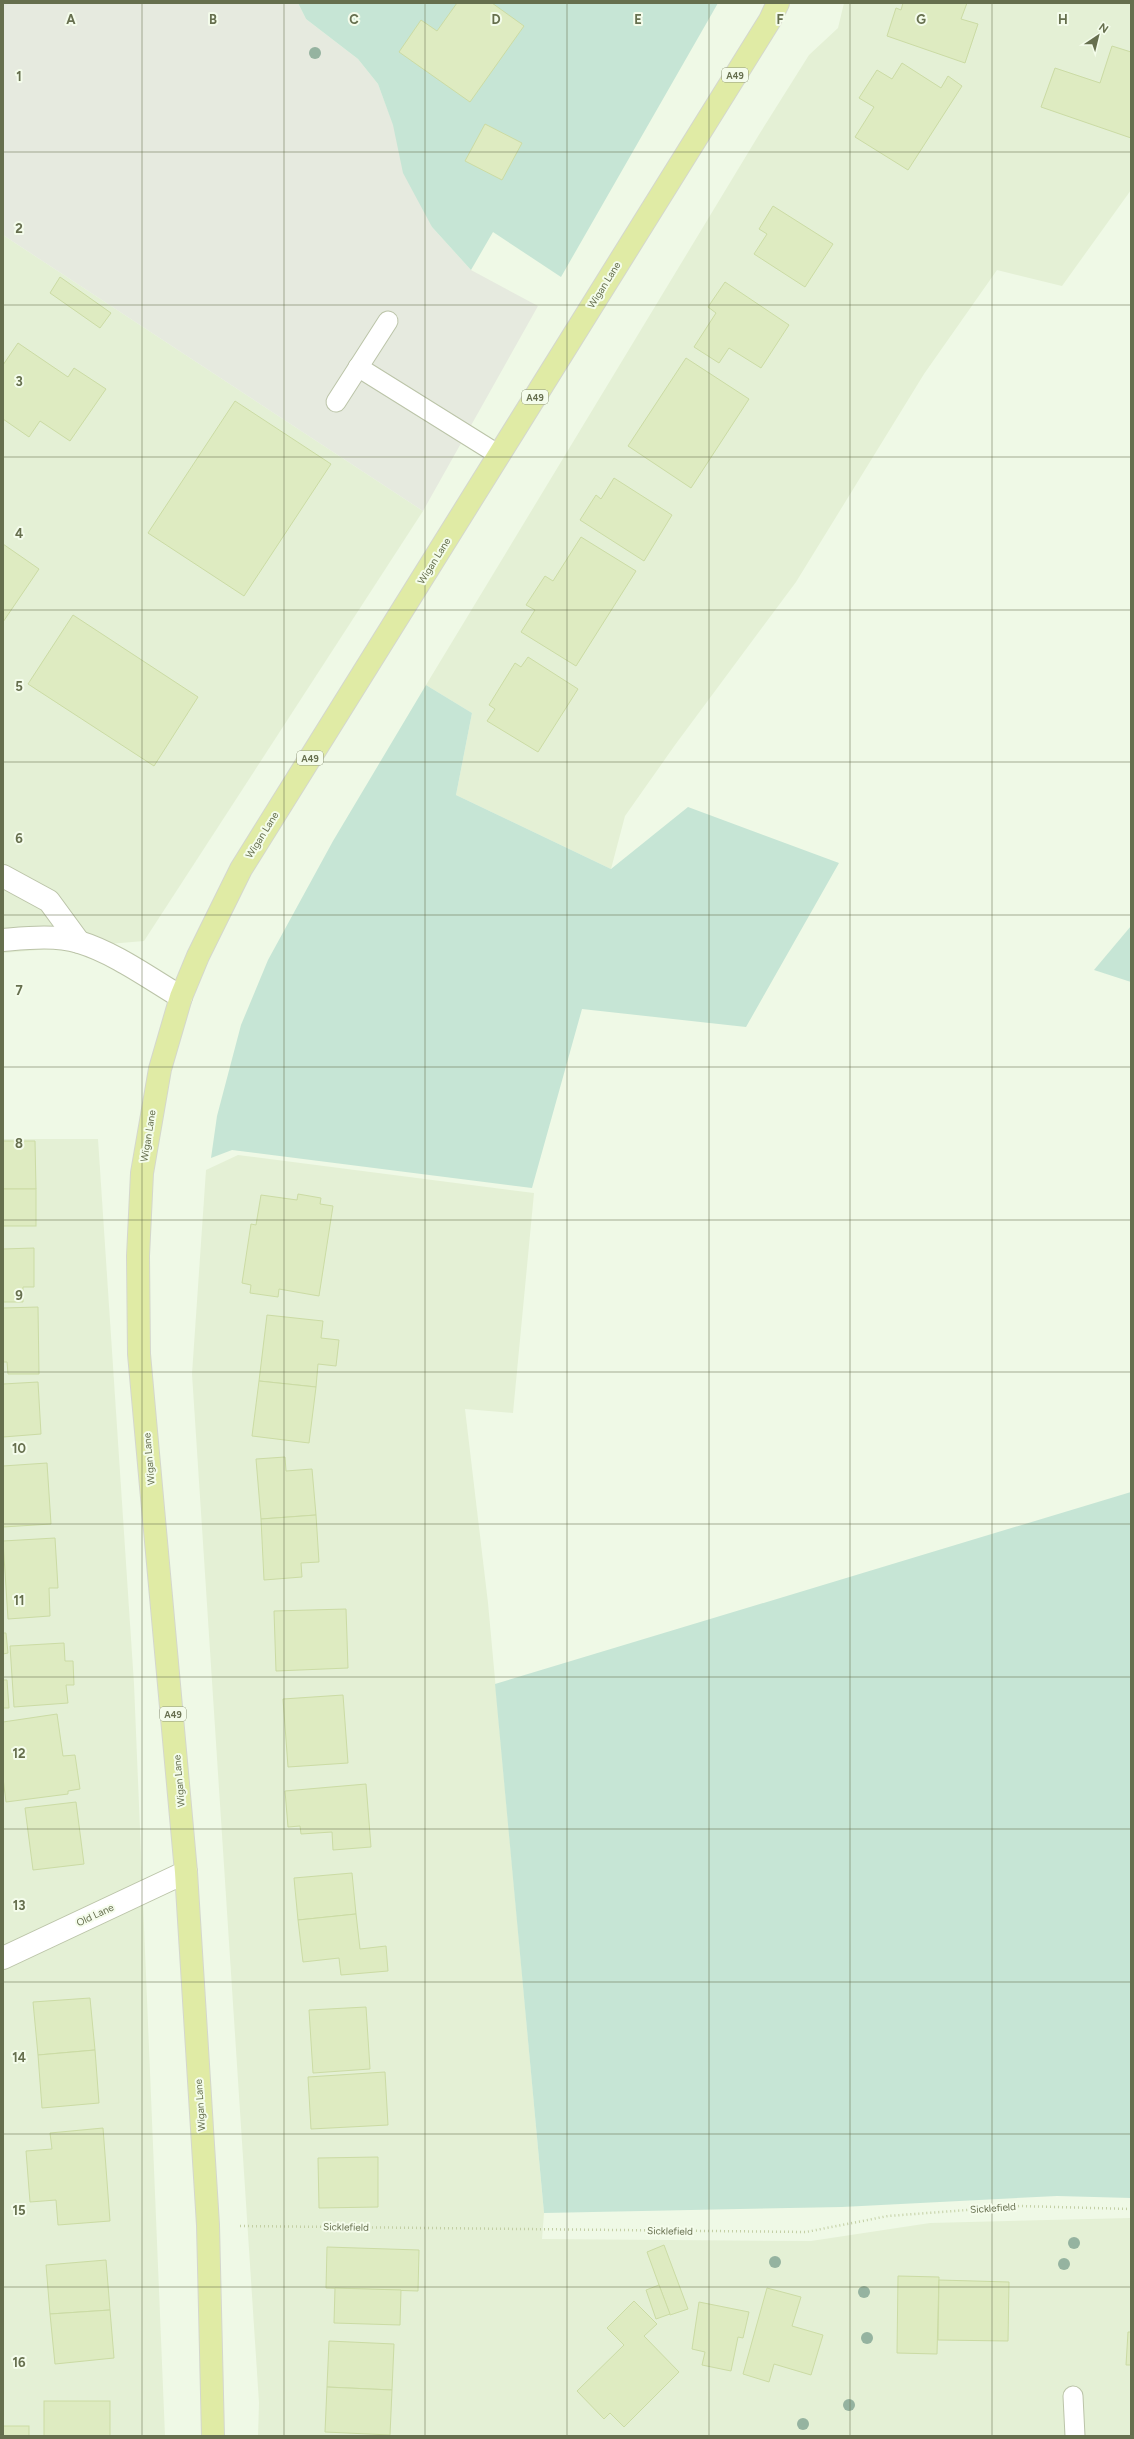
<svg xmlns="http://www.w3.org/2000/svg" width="1134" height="2439" font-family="Figtree,sans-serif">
<rect width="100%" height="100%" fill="#eff9e6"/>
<!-- residential -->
<g fill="#e4f0d5">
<path d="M844 3H1131V190L1062 286 997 270 924 374 796 582 675 745 625 816 611 869 456 795 472 713 426 685 760 133 809 55 838 28Z"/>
<path d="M3 235 423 511 144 941 3 953Z"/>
<path d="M3 1139H98L134 1684 165 2436H3Z"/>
<path d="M238 1155 534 1193 513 1413 465 1409 488 1603 544 2213 542 2239 811 2241 930 2223 1131 2218V2436H258L259 2403 192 1374 206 1170Z"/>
</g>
<!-- industrial -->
<path fill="#e6eadf" d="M3 3H298L306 19 358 59 378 84 432 227 471 270 538 306 423 511 3 235Z"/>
<!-- green -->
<g fill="#c6e5d5">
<path d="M298 3H718L561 277 493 232 471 270 432 227 403 173 393 125 378 84 358 59 306 19Z"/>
<path d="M426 685 472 713 456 795 611 869 688 807 839 863 746 1027 582 1009 532 1188 232 1150 211 1158 217 1116 241 1025 268 960 333 841Z"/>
<path d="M1131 926V982L1094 970Z"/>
<path d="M1131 1492V2198L1057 2196 842 2207 544 2213 495 1684Z"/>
</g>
<!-- building -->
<g fill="#deebc1" stroke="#cbdba4">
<path d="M457 3H492L524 26 470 102 399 52 421 20 437 31Z"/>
<path d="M903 3H967L961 19 978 24 965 63 887 36 896 8 901 10Z"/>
<path d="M1112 46 1131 52V138L1041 107 1055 68 1100 83Z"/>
<path d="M902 63 941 88 948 76 962 86 908 170 855 137 874 107 859 98 877 70 892 79Z"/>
<path d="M485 124 522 143 502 180 465 161Z"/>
<path d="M773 206 833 244 805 287 754 254 767 234 759 229Z"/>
<path d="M60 277 111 313 100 328 50 293Z"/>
<path d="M725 282 789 325 761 368 729 348 719 363 694 347 716 313 708 307Z"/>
<path d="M18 343 68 377 74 368 106 389 70 441 40 421 29 437 3 419V365Z"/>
<path d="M686 358 749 399 691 488 628 446Z"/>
<path d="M235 401 331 464 244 596 148 533Z"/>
<path d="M614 478 672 515 644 561 580 520 596 495 601 499Z"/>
<path d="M581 537 636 571 576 666 521 632 535 610 526 605 545 576 553 581Z"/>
<path d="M3 544 39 569 3 622Z"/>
<path d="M73 615 198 697 154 766 28 684Z"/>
<path d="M528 657 578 689 538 752 487 721 495 709 489 705 515 663 521 667Z"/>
<path d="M3 1141H35L36 1189H3Z"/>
<rect x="3" y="1189" width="33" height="37"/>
<path d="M298 1194 321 1198 320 1204 333 1206 319 1296 279 1289 278 1297 250 1293 251 1285 242 1283 251 1224 256 1225 261 1195 297 1200Z"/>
<path d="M34 1248V1287H23V1302H3V1249Z"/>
<path d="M38 1307 39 1374H8L7 1362H3V1308Z"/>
<path d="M267 1315 323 1321 321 1338 339 1340 336 1366 318 1364 316 1387 259 1381Z"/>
<path d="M259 1381 316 1387 309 1443 252 1436Z"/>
<path d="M38 1382 41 1434 3 1437V1384Z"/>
<path d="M285 1457 286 1471 312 1469 316 1515 261 1519 256 1459Z"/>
<path d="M47 1463 51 1524 3 1527V1466Z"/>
<path d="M316 1515 319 1562 301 1563 302 1577 264 1580 261 1519Z"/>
<path d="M55 1538 58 1588H49L50 1616 8 1619 3 1541Z"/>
<path d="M346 1609 348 1668 276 1671 274 1611Z"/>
<path d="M3 1633H6L8 1653 3 1654Z"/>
<path d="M64 1643 65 1661H73L74 1685H66L68 1703 14 1707 10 1646Z"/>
<path d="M3 1680H7L9 1708H3Z"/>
<path d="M343 1695 348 1763 288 1767 283 1699Z"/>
<path d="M57 1714 63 1756 75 1755 80 1789 68 1791V1794L6 1802 3 1778V1722Z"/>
<path d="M366 1784 371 1847 333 1850 332 1832 301 1834 300 1826 288 1827 285 1791Z"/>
<path d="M76 1802 84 1864 33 1870 25 1808Z"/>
<path d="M352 1873 356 1914 298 1920 294 1878Z"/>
<path d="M356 1914 360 1949 386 1946 388 1971 341 1975 339 1958 303 1962 298 1920Z"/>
<path d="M90 1998 95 2050 38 2055 33 2002Z"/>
<path d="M366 2007 370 2069 313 2073 309 2010Z"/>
<path d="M95 2050 99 2103 42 2108 38 2055Z"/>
<path d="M385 2072 388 2125 311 2129 308 2077Z"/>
<path d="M103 2128 110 2221 58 2225 56 2200 30 2202 26 2151 52 2149 50 2133Z"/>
<path d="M378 2157V2207L319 2208 318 2158Z"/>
<path d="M664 2245 688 2309 670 2315 647 2252Z"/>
<path d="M327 2247 419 2250 418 2291 326 2288Z"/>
<path d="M106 2260 110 2310 50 2314 46 2265Z"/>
<path d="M898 2276 939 2277 937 2354 897 2353Z"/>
<path d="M939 2280 1009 2282 1008 2341 938 2340Z"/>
<path d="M659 2285 670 2314 656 2319 646 2290Z"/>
<path d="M335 2288 401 2290 400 2325 334 2323Z"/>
<path d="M767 2288 801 2297 792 2326 823 2335 811 2375 774 2364 769 2382 743 2374Z"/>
<path d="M634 2301 657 2324 644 2336 679 2372 624 2427 610 2413 604 2419 577 2391 624 2345 607 2328Z"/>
<path d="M699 2302 749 2312 743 2338 738 2337 731 2371 702 2365 705 2352 692 2349Z"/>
<path d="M110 2310 114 2358 55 2364 50 2314Z"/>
<path d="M1128 2332H1131V2365H1126Z"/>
<path d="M329 2341 394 2344 392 2390 327 2387Z"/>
<path d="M327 2387 392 2390 390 2435 325 2432Z"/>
<rect x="44" y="2401" width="66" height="35"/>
<rect x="3" y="2426" width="26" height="10"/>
</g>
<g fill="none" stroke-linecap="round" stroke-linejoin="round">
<!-- lane casing -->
<g stroke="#bbc4a8" stroke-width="21">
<g id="lane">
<path d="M358 367 499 455"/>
<path d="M336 402 388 321"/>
<path d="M1073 2396 1075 2436"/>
</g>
</g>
<!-- street casing -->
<g stroke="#bbc4a8" stroke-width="24">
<g id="street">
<path d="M3 876 49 901 79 942"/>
<path d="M3 940C28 938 55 935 79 942 115 953 149 978 181 997"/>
<path d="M3 1958 186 1872"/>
</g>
</g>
<!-- highway casing -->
<g stroke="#d4d7cd" stroke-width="24">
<path id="highway" d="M213 2436 208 2225 186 1872 139 1354 138 1256 142 1173 160 1069 181 997 198 956 241 869 770 20 778 3"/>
</g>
<!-- path -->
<path stroke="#c3cfa4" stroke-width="2.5" stroke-dasharray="1 3" stroke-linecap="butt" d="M240 2226 806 2232 888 2216 1020 2206 1131 2209"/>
<!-- lane -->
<use href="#lane" stroke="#fff" stroke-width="19"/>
<!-- street -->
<use href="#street" stroke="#fff" stroke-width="22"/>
<!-- highway -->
<use href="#highway" stroke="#e0eba5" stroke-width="22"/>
</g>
<!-- trees -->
<g fill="#95b3a0">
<circle cx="315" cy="53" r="6"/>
<circle cx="1074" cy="2243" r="6"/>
<circle cx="775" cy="2262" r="6"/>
<circle cx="1064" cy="2264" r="6"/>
<circle cx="864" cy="2292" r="6"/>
<circle cx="867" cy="2338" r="6"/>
<circle cx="849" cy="2405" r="6"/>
<circle cx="803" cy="2424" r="6"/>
</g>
<!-- grid -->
<path fill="none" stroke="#666f4e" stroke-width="1" stroke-opacity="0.55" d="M142 3V2436M284 3V2436M425 3V2436M567 3V2436M709 3V2436M850 3V2436M992 3V2436M3 152H1131M3 305H1131M3 457H1131M3 610H1131M3 762H1131M3 915H1131M3 1067H1131M3 1220H1131M3 1372H1131M3 1524H1131M3 1677H1131M3 1829H1131M3 1982H1131M3 2134H1131M3 2287H1131"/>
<g text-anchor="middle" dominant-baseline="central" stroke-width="4" stroke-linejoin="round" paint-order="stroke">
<!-- shield labels -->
<g fill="#f4fceb" stroke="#91997d" stroke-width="1">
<rect x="722" y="68" width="26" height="14" rx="3"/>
<rect x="522" y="390" width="26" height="14" rx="3"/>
<rect x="297" y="751" width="26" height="14" rx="3"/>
<rect x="160" y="1707" width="26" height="14" rx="3"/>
</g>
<g font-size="9" font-weight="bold" fill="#666f4e">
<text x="735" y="75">A49</text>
<text x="535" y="397">A49</text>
<text x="310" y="758">A49</text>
<text x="173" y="1714">A49</text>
</g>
<!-- street labels -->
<g font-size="10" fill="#666f4e" stroke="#f4fceb">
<text transform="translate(604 285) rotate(-58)">Wigan Lane</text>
<text transform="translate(434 561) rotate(-58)">Wigan Lane</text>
<text transform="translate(262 835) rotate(-58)">Wigan Lane</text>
<text transform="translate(148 1136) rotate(-81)">Wigan Lane</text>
<text transform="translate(149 1459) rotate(-95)">Wigan Lane</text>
<text transform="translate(179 1781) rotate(-95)">Wigan Lane</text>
<text transform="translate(95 1915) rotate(-25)">Old Lane</text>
<text transform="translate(200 2105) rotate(-94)">Wigan Lane</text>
<text transform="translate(993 2208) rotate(-4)">Sicklefield</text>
<text transform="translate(346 2227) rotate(1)">Sicklefield</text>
<text transform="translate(670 2231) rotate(1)">Sicklefield</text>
</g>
</g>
<g font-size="13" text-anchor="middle" font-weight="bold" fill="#666f4e" stroke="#f4fceb" stroke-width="4" stroke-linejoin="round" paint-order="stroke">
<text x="71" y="24">A</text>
<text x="213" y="24">B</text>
<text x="354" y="24">C</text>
<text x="496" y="24">D</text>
<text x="638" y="24">E</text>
<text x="780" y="24">F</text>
<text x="921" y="24">G</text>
<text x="1063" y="24">H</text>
<text x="19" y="81">1</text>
<text x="19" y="233">2</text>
<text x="19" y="386">3</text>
<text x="19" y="538">4</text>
<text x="19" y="691">5</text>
<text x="19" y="843">6</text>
<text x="19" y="995">7</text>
<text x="19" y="1148">8</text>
<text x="19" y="1300">9</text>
<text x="19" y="1453">10</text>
<text x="19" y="1605">11</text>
<text x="19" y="1758">12</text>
<text x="19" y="1910">13</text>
<text x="19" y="2062">14</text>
<text x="19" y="2215">15</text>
<text x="19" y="2367">16</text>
</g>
<!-- border -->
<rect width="1134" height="2439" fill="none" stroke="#666f4e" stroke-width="8"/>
<!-- north arrow -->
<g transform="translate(1098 36) rotate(35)" stroke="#f4fceb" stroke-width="3" paint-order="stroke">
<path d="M0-3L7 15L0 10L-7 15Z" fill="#666f4e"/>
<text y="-6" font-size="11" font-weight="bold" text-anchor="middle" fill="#666f4e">N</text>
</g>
</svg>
